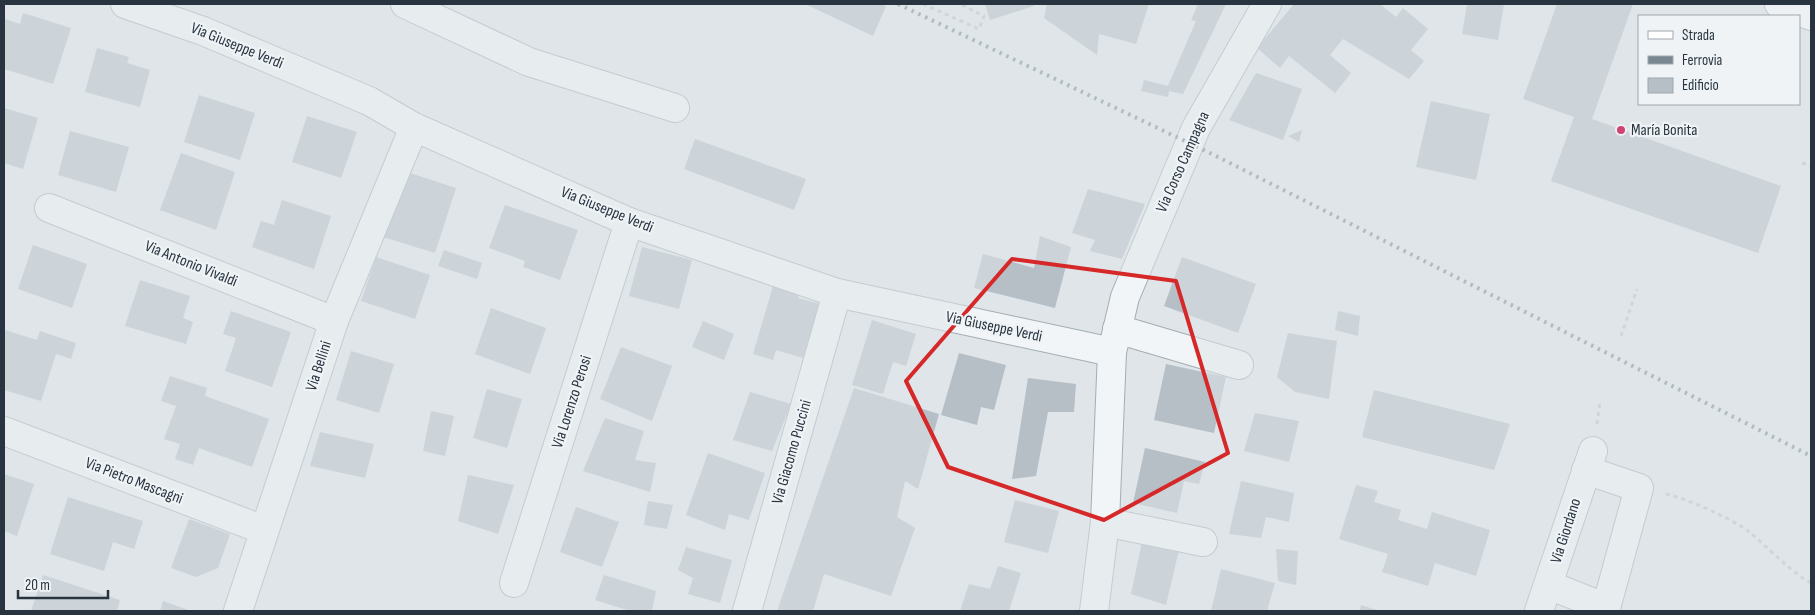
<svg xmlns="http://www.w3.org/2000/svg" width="1815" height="615" font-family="'Sofia Sans Condensed',sans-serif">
<rect width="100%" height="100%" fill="#dfe5e9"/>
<!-- building -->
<g fill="#b6bfc6">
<path d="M805 4H880L886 6 873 36Z"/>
<path d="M985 4H1033L1034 6 990 20Z"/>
<path d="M1047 4H1149L1136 44 1099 34 1097 55 1044 18Z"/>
<path d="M1198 4H1226L1183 94 1169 91 1168 97 1141 91 1144 80 1168 86 1196 21 1191 20Z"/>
<path d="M1294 4H1380L1396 17 1403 8 1428 29 1411 50 1424 61 1409 79 1343 39 1330 55 1351 73 1335 93 1289 56 1280 68 1257 48Z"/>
<path d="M1467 4H1504L1498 40 1462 34Z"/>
<path d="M1557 4H1633L1592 119 1781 186 1758 253 1551 181 1574 117 1523 99Z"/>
<path d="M23 13 71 28 53 84 4 69 5 19 20 24Z"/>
<path d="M97 48 129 57 127 63 150 70 140 107 85 92Z"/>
<path d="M1256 73 1302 89 1283 140 1229 120Z"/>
<path d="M199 95 255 113 240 160 184 142Z"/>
<path d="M1431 101 1490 114 1476 180 1416 167Z"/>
<path d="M4 108 38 118 23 169 4 163Z"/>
<path d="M307 116 357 132 341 178 292 162Z"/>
<path d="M1302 130 1299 142 1288 136Z"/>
<path d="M70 131 129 147 116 192 58 175Z"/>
<path d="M695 139 806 179 794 210 684 169Z"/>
<path d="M181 153 235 172 216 230 160 210Z"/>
<path d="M404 171 456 188 435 253 383 237Z"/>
<path d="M1088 189 1145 204 1122 259 1090 251 1095 240 1072 233Z"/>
<path d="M282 200 331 216 314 269 252 247 261 221 274 225Z"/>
<path d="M505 205 578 230 560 280 523 267 525 261 489 248Z"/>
<path d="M1040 236 1071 247 1055 308 974 288 983 254 1034 268Z"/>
<path d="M33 245 87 264 72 308 18 289Z"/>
<path d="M642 247 692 260 679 309 629 296Z"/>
<path d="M444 250 482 263 477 279 438 266Z"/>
<path d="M376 257 430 275 415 319 361 301Z"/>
<path d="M1182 257 1256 284 1238 333 1164 306Z"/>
<path d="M140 280 190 296 183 318 193 322 186 344 125 326Z"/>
<path d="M774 283 801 291 798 298 820 304 803 358 776 350 773 360 753 354Z"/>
<path d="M491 308 546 328 530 374 475 354Z"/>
<path d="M231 311 291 332 272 387 225 371 236 338 223 334Z"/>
<path d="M1338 311 1360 316 1358 336 1335 330Z"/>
<path d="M872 320 916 334 906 366 893 362 883 394 852 385Z"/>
<path d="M703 321 734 334 724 360 692 347Z"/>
<path d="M5 330 37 340 40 331 76 343 71 359 56 354 41 401 4 390Z"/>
<path d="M1288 333 1337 341 1329 399 1295 392 1277 377Z"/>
<path d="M621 347 672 366 652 421 600 399Z"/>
<path d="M351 351 394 364 379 413 336 400Z"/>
<path d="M959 353 1006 365 994 410 981 407 977 425 941 415Z"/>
<path d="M1166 364 1226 377 1214 433 1154 420Z"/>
<path d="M170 376 207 388 205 396 269 419 252 467 199 448 193 465 175 459 180 444 164 439 176 406 161 401Z"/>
<path d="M1028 378 1076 384 1074 412H1048L1036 476 1012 479Z"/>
<path d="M854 388 939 414 918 489 905 481 897 517 915 528 891 596 824 574 813 611H777Z"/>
<path d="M487 389 522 399 507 448 473 438Z"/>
<path d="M1374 390 1510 424 1494 470 1362 437Z"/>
<path d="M750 392 791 404 772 451 733 440Z"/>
<path d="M431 411 454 416 445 456 423 451Z"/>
<path d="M1255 413 1299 421 1289 462 1244 451Z"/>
<path d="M605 418 644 431 635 460 656 463 650 492 583 471Z"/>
<path d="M320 432 374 444 365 478 310 466Z"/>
<path d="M1145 448 1205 462 1199 484 1184 481 1177 513 1133 503Z"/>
<path d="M708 453 765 473 749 520 729 514 725 530 686 515Z"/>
<path d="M4 474 34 484 17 536 4 531Z"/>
<path d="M468 475 514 485 498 534 458 521Z"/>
<path d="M1241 481 1294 493 1289 522 1266 517 1261 538 1229 534Z"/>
<path d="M1356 485 1378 491 1374 502 1401 510 1398 520 1427 529 1432 512 1490 530 1476 576 1435 563 1428 586 1382 572 1388 554 1339 539Z"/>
<path d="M68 497 143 521 134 549 113 542 104 571 50 554Z"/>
<path d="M1015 500 1059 511 1048 553 1004 542Z"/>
<path d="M648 501 673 505 667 529 644 525Z"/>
<path d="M576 507 619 522 602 567 560 552Z"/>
<path d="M189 519 230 534 218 568 196 577 171 568Z"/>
<path d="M1142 542 1179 550 1166 605 1131 594Z"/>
<path d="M686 547 732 560 720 603 688 594 693 578 678 570Z"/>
<path d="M1276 549 1298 551 1296 585 1278 581Z"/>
<path d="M998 566 1021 573 1009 611H960L969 584 990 589Z"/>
<path d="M1221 569 1275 583 1267 611H1211Z"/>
<path d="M43 575 120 600 117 611H31Z"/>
<path d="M604 575 656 591 652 611H630L595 600Z"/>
<path d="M163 601 191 611H160Z"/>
<path d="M1361 605 1380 611H1360Z"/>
</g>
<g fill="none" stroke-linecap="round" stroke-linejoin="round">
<!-- minor casing -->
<g stroke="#a4adb3" stroke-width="30">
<g id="minor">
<path d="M125 4 203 31 369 101 414 127 629 222 837 293 1112 352"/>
<path d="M405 4 529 62 675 108"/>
<path d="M49 208 334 321"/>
<path d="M1117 329 1239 365"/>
<path d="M4 431 264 530"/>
<path d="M1105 522 1203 542"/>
<path d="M514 583 629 222"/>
<path d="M1549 585 1606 608 1639 488 1586 470"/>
<path d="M238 611 334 321 414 127"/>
<path d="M747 611 837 293"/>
<path d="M1094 611 1105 522 1112 352 1125 297 1196 128 1267 4"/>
<path d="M1539 611 1593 451"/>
</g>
</g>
<!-- major casing -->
<g stroke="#9eabb5" stroke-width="30">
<path id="major" d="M1779 4 1811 16"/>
</g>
<!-- path -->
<g stroke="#bdc3c7" stroke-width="3" stroke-dasharray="4 4" stroke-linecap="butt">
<path d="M923 4 979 29 984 16 960 4"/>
<path d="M1802 163 1811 166"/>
<path d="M1621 336 1637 289"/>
<path d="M1597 424 1600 402"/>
<path d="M1666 494C1688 499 1730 518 1748 531 1769 548 1787 569 1811 583"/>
</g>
<!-- minor -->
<use href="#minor" stroke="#f2f5f7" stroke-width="28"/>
<!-- major -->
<use href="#major" stroke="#fff" stroke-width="28"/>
<!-- rail -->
<path stroke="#788792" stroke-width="4" stroke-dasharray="2.5 5" stroke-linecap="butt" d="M898 4 1208 152 1811 456"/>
</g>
<!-- marked area -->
<path d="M0 0H1815V615H0ZM1012 259 1176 281 1228 453 1104 520 948 467 906 381Z" fill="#dfe5e9" fill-opacity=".55" fill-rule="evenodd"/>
<path fill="none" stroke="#d62828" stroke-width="4" stroke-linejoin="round" d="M1012 259 1176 281 1228 453 1104 520 948 467 906 381Z"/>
<!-- markers -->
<circle fill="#d04271" stroke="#eff3f6" stroke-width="2" cx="1621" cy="130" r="5"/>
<g text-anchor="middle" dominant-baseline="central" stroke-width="4.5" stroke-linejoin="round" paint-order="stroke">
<!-- street labels -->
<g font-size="16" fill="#283540" stroke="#eff3f6">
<text transform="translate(237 46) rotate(22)">Via Giuseppe Verdi</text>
<text transform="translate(1183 162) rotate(-66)">Via Corso Campagna</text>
<text transform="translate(607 210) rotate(22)">Via Giuseppe Verdi</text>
<text transform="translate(191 264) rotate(22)">Via Antonio Vivaldi</text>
<text transform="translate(994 327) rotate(12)">Via Giuseppe Verdi</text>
<text transform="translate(319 366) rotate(-72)">Via Bellini</text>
<text transform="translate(572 402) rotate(-72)">Via Lorenzo Perosi</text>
<text transform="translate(792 452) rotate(-74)">Via Giacomo Puccini</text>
<text transform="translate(134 481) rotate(21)">Via Pietro Mascagni</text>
<text transform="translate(1566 531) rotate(-72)">Via Giordano</text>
</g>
<!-- poi labels -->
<g font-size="16" fill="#283540" stroke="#eff3f6" text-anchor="start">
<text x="1631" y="130">María Bonita</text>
</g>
</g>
<!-- border -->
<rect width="1815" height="615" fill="none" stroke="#283540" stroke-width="10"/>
<!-- legend -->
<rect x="1638" y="15" width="162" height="90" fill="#eff3f6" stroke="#9fa7ad"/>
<rect x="1648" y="31" width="25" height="8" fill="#ffffff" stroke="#9fa7ad"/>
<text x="1682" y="40" font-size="15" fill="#283540">Strada</text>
<rect x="1648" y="56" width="25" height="8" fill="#788792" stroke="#9fa7ad"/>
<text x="1682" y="65" font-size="15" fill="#283540">Ferrovia</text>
<rect x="1648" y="78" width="25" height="15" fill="#b6bfc6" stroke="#9fa7ad"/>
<text x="1682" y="90" font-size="15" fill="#283540">Edificio</text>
<!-- scale -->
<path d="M18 590v8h90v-8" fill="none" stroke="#283540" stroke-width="2.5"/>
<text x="25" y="590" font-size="15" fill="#283540" stroke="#eff3f6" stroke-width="4" paint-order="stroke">20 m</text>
</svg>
